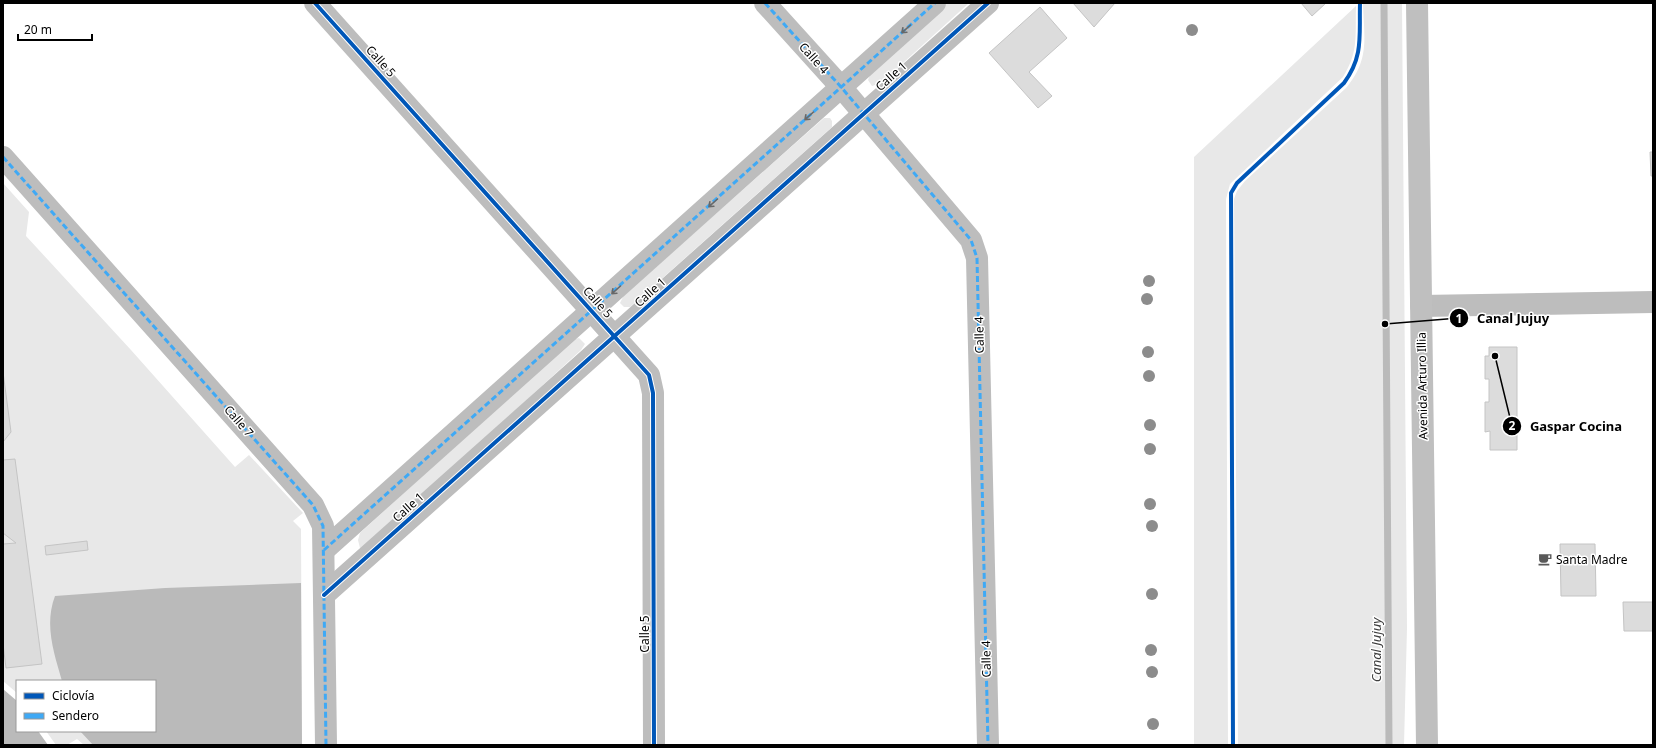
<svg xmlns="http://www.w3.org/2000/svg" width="1656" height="748" font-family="'Noto Sans',sans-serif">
<rect width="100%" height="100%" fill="#fff"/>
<!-- green -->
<g fill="#e8e8e8">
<path d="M947 3H969L881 83 872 86 868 80 871 72Z"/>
<path d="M1363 3H1402L1407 628 1404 745H1238L1234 199 1237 191 1245 181 1346 88C1370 59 1364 39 1363 3Z"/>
<path d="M1356 6C1355 35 1359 52 1343 77L1230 184 1226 199 1228 745H1194V157Z"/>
<path d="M824 118H830L832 121V127L630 307H624L620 303 624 295Z"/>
<path d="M3 183 29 212 26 236 131 350 235 467 249 455 303 513 293 521 301 529 302 745H84L77 739 67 745H56L46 731H155V681H17V693L3 681Z"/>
<path d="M579 338 585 344 581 350 366 547 360 548 358 540 360 533 571 340Z"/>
</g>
<!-- water -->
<g fill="#bababa">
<path d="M301 583 302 745H93L80 731H155V681H62C54 653 44 625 55 596L165 588Z"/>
<path d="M3 689 17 701V731H38L48 745H3Z"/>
</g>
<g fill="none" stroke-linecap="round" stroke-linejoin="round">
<!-- stream -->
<path stroke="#bababa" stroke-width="7" d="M1384 3 1389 745"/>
</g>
<!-- building -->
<g fill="#dcdcdc" stroke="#c4c4c4">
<path d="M1073 3H1115L1094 27Z"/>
<path d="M1301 3H1326L1312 16Z"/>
<path d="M1040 7 1067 38 1029 72 1052 96 1038 108 989 53Z"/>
<path d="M1650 152H1653V176H1651Z"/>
<path d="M1489 347H1517V450H1490V431L1485 432V402H1489V379H1485V356H1489Z"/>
<path d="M3 372 11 432 3 442Z"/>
<path d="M15 459 42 664 6 668 3 644V544L16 543 3 533V460Z"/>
<path d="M87 541 88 550 46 555 45 546Z"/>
<path d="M1560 544H1595L1596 596H1561Z"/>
<path d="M1623 602H1653V631H1624Z"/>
</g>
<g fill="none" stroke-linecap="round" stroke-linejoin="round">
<!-- minor -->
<g stroke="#bdbdbd" stroke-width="22">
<path d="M315 3 649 375 653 393 654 745"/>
<path d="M765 3 841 87 971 240 977 258 988 745"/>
<path d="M3 157 313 505 323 526 326 745"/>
<path d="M1421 306 1653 302"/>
<path d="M324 550 935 3"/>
<path d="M324 595 988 3"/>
</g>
<!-- secondary -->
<path stroke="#bfbfbf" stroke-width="22" d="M1417 3 1427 745"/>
<!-- quiet -->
<g stroke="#3fa9f5" stroke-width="3" stroke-dasharray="6 3" stroke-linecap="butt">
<path d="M765 3 841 87 971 240 977 258 988 745"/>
<path d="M3 157 313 505 323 526 326 745"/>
<path d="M324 550 935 3"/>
</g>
<!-- cycleway casing -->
<g stroke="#fff" stroke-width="6">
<g id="cycleway">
<path d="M315 3 649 375 653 393 654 745"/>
<path d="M324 595 988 3"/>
<path d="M1233 745 1231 193 1237 183 1344 83C1364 56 1359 35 1360 3"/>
</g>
</g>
<!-- cycleway -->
<use href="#cycleway" stroke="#0057b8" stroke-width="4"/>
</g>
<!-- trees -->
<g fill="#8c8c8c">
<circle cx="1192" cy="30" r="6"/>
<circle cx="1149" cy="281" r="6"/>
<circle cx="1147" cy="299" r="6"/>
<circle cx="1148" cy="352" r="6"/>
<circle cx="1149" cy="376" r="6"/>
<circle cx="1150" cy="425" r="6"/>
<circle cx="1150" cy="449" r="6"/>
<circle cx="1150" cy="504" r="6"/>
<circle cx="1152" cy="526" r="6"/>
<circle cx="1152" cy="594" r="6"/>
<circle cx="1151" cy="650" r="6"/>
<circle cx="1152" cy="672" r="6"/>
<circle cx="1153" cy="724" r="6"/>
</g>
<!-- one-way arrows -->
<defs><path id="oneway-shaft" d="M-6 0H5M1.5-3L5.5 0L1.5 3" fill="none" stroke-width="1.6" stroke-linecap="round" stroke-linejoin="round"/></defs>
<g stroke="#686868">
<use href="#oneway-shaft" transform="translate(906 29) rotate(138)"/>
<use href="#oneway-shaft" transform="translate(809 116) rotate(138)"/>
<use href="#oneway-shaft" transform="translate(713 203) rotate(138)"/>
<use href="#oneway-shaft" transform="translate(616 290) rotate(138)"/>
</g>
<!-- icons -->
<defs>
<g id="cafe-bare" transform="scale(1.08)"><path d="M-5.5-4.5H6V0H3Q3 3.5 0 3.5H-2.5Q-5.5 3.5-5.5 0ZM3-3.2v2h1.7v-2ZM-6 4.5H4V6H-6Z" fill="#595959" stroke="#fff" stroke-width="2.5" paint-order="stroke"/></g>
</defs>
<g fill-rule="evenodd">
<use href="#cafe-bare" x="1545" y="559"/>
</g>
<g text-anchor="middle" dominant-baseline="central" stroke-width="3" stroke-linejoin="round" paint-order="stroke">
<!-- street labels -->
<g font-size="12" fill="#000" stroke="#fff">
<text transform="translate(814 58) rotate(48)">Calle 4</text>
<text transform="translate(381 61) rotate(48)">Calle 5</text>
<text transform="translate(891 76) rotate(-42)">Calle 1</text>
<text transform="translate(650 292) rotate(-42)">Calle 1</text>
<text transform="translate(598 302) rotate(48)">Calle 5</text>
<text transform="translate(979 335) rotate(-91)">Calle 4</text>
<text transform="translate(1422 386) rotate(-91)">Avenida Arturo Illia</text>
<text transform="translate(239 421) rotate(49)">Calle 7</text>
<text transform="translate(408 507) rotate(-42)">Calle 1</text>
<text transform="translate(644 634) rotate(-90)">Calle 5</text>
<text transform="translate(986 659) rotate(-91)">Calle 4</text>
</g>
<!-- poi labels -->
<g font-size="12" fill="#000" stroke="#fff" text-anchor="start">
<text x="1556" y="559">Santa Madre</text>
</g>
<!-- water labels -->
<g font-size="13" font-style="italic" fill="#3e3e3e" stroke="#fff">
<text transform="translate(1376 650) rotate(-90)">Canal Jujuy</text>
</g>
</g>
<!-- callouts -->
<path fill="none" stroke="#000" stroke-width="1.5" d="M1385 324L1459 318M1495 356L1512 426"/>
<g fill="#000" stroke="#fff" stroke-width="1.5">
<circle cx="1385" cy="324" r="4"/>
<circle cx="1495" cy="356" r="4"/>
<circle cx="1459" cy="318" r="10"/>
<circle cx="1512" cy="426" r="10"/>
</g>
<g font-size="12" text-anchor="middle" font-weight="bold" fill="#fff">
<text x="1459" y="323">1</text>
<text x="1512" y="430">2</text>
</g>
<g font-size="13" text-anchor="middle" font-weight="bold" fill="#000" stroke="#fff" stroke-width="3" stroke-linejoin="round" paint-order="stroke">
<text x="1513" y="323">Canal Jujuy</text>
<text x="1576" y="431">Gaspar Cocina</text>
</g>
<!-- border -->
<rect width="1656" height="748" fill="none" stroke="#000000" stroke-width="8"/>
<!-- legend -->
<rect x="16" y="680" width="140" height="52" fill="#ffffff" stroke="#999999"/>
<rect x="24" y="693" width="20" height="6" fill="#0057b8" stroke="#999999"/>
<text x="52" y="700" font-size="12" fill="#000000">Ciclovía</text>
<rect x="24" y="713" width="20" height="6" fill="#3fa9f5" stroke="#999999"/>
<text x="52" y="720" font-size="12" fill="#000000">Sendero</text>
<!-- scale -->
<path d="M18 34v6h74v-6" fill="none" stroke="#000000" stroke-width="2"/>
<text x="24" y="34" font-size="12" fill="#000000" stroke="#ffffff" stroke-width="3" paint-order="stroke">20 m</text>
</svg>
